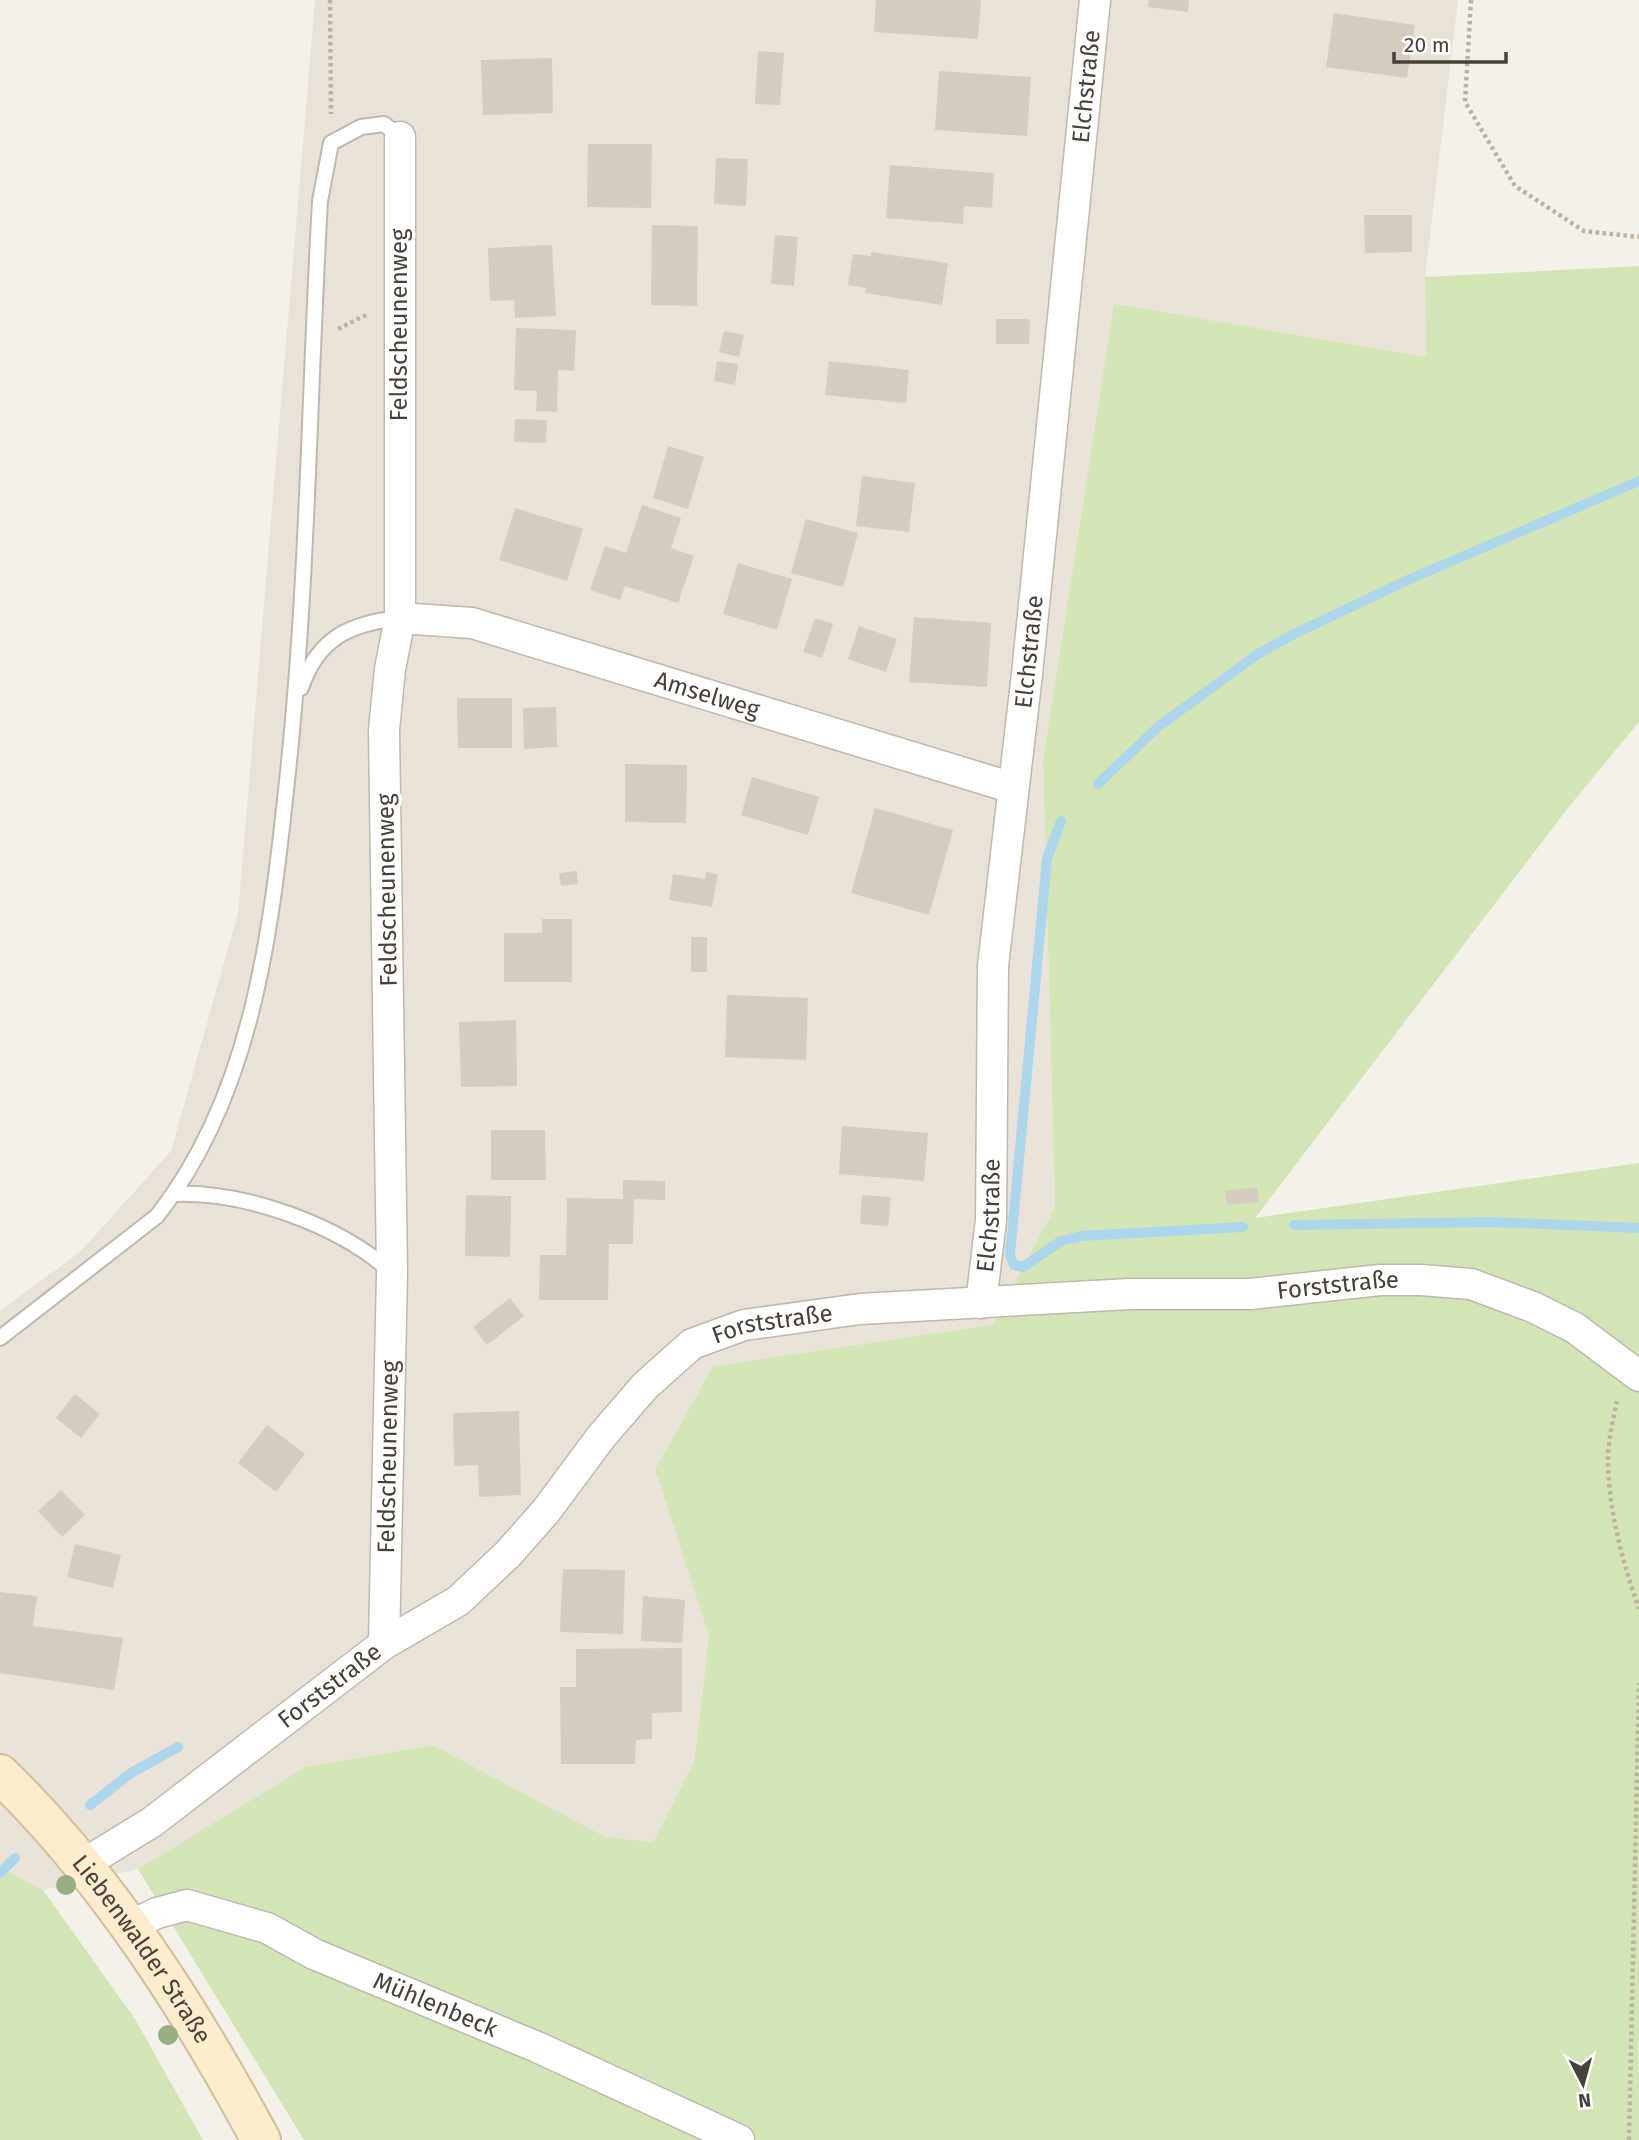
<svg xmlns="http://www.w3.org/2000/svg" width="1639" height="2140" font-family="'Fira Sans',sans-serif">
<rect width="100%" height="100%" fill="#f4f1eb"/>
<!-- residential -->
<path fill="#e8e2d9" d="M315 0H1458L1425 277 1426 357 1114 305 1043 760 1055 1207 992 1325 713 1366 655 1469 709 1637 694 1761 653 1842 606 1837 433 1745 305 1767 138 1869 43 1890 0 1867V1311L80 1252 171 1151 238 913Z"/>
<!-- green -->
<g fill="#d3e5b7">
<path d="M1639 266V722L1568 808 1255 1218 1639 1163V2140H304L138 1869 305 1767 433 1745 606 1837 653 1842 694 1761 709 1637 655 1469 713 1366 992 1325 1055 1207 1043 760 1114 304 1426 357 1425 277Z"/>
<path d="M0 1867 43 1890 135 2019 203 2140H0Z"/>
</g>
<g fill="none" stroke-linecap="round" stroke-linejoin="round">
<!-- stream -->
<g stroke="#add6eb" stroke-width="10">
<path d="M1098 784 1159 726 1258 654 1294 634 1410 579 1639 481"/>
<path d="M1061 821 1047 859 1010 1255 1014 1265 1023 1267 1061 1241 1082 1236 1243 1227"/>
<path d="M1294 1225 1491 1222 1639 1228"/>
<path d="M90 1805 131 1773 178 1747"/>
<path d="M0 1873 15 1858"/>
</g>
</g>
<!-- building -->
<g fill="#d5ccc1">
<path d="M876 0H981L978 39 874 32Z"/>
<path d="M1149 0H1189L1188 12 1148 7Z"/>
<path d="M1334 13 1415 25 1407 78 1326 67Z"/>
<path d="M758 51 784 53 780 105 755 104Z"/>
<path d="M552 58 553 113 483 115 481 60Z"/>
<path d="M939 71 1031 77 1027 136 935 130Z"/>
<path d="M588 144H652L651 208 587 207Z"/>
<path d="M716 158 748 159 746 206 714 204Z"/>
<path d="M890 165 994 173 992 208 964 206 963 224 886 218Z"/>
<path d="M1364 215H1412V252L1365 253Z"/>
<path d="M652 225 698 226 697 306 651 305Z"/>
<path d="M775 235 798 237 794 286 771 284Z"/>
<path d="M552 245 556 316 515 318 514 300 490 301 488 248Z"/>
<path d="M871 252 948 263 942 305 865 293 866 288 848 285 853 254 871 256Z"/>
<path d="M996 319H1030L1029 344H996Z"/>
<path d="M516 328 576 330 574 371 558 370 557 412 536 411 537 391 514 390Z"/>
<path d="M724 331 744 335 739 357 719 352Z"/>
<path d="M717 361 738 364 735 385 714 381Z"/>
<path d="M829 361 909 370 906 403 825 395Z"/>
<path d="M515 419 547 420 546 443 514 442Z"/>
<path d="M668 446 704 457 688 509 653 498Z"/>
<path d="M862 476 915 483 909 532 856 526Z"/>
<path d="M642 505 681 518 671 548 694 556 678 603 625 586 620 600 590 590 605 546 626 553Z"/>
<path d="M515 508 583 529 567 581 499 560Z"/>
<path d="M806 519 858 533 843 587 791 573Z"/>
<path d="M738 563 792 579 777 630 723 614Z"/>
<path d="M914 617 991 623 987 687 909 682Z"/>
<path d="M815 618 833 624 822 658 803 652Z"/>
<path d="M859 626 897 639 886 672 848 659Z"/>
<path d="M457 698H512V748H458Z"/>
<path d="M556 707 557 747 524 749 523 708Z"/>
<path d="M625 764 687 765 686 823 625 822Z"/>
<path d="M752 777 819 797 808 835 741 815Z"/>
<path d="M875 808 953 830 929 915 851 893Z"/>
<path d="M577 871 578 884 561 886 559 873Z"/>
<path d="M706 872 718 874 712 907 669 900 673 874 705 879Z"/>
<path d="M542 919H572V982H504V933H542Z"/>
<rect x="691" y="937" width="16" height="35"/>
<path d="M727 995 808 998 806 1060 725 1057Z"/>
<path d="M516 1020 517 1086 461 1087 459 1022Z"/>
<path d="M842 1126 928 1133 924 1181 839 1174Z"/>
<path d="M491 1130H545L546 1180H491Z"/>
<path d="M623 1180 665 1181V1200L634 1199 633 1244H609L608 1300H539L540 1255H566L567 1198 623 1199Z"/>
<path d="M1257 1187 1259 1202 1227 1205 1225 1191Z"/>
<path d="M466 1195 511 1196 510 1257 465 1256Z"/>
<path d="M862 1195 891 1197 888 1226 860 1224Z"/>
<path d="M510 1298 524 1316 487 1345 473 1327Z"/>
<path d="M75 1394 100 1414 81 1438 56 1418Z"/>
<path d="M519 1411 521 1495 479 1497 478 1465 454 1466 453 1413Z"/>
<path d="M267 1425 305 1454 276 1492 238 1463Z"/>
<path d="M61 1490 85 1515 62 1537 38 1511Z"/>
<path d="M75 1544 121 1555 113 1588 67 1577Z"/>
<path d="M563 1569 625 1570 623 1634 560 1632Z"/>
<path d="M0 1592 37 1596 33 1626 123 1638 114 1690 0 1673Z"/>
<path d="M643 1596 685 1600 682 1643 641 1641Z"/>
<path d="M682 1648V1712L652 1713V1739L636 1740 635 1764H561L560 1687H576V1649Z"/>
</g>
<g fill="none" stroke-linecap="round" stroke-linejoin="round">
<!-- service casing -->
<g stroke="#bfb8ae" stroke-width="18">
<g id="service">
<path d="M301 688C318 638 350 623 400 618"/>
<path d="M174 1194C245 1191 339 1225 391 1272"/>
<path d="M0 1338 157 1216C253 1094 271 931 287 781 308 588 309 394 320 201L331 143 361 127 384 124 400 137"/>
</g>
</g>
<!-- minor casing -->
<g stroke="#bfb8ae" stroke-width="33">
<g id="minor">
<path id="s1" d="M400 618 472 623 1013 788"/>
<path id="s2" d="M981 1303 991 1220 993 966 1027 674 1095 0"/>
<path id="s3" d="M384 1644 392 1273 384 730 390 669 400 618V137"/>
<path id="s4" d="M82 1865 152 1822 384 1644 458 1601 508 1554 546 1511 601 1437 645 1386 692 1344 744 1325 860 1309 1130 1294H1250L1380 1280H1421L1471 1284 1533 1307 1575 1328 1639 1376"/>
<path id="s5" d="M129 1927 157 1913 187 1905 267 1928 314 1954 537 2047 739 2140"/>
</g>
</g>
<!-- secondary casing -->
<g stroke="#d0c09e" stroke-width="42">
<g id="secondary">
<path id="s6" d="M0 1774C107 1878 191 2010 261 2140"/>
</g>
</g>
<!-- path -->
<g stroke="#c0b2a0" stroke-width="4.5" stroke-dasharray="3.5 3.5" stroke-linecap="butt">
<path d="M330 0 331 114"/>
<path d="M1471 0 1465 102 1515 186 1584 231 1639 237"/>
<path d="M338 329 368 314"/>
<path d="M1617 1401C1613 1420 1608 1441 1608 1460 1608 1509 1623 1563 1639 1609"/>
<path d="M1629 2140 1639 1683"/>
</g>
<!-- service -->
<use href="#service" stroke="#fff" stroke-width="14"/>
<!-- minor -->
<use href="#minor" stroke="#fff" stroke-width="30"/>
<!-- secondary -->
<use href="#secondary" stroke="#fbedce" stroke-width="38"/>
</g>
<!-- trees -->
<g fill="#99ad84">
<circle cx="66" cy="1885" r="10"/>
<circle cx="168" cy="2035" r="10"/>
</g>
<g text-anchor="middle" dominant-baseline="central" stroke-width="7" stroke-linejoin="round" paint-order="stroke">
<!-- street labels -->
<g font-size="24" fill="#484139" stroke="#fff">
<text stroke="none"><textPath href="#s2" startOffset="1222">Elchstraße</textPath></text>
<text transform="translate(399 325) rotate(-90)">Feldscheunenweg</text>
<text stroke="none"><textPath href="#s2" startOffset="654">Elchstraße</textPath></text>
<text stroke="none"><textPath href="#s1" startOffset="318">Amselweg</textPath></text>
<text transform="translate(387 890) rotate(-91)">Feldscheunenweg</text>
<text stroke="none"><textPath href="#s2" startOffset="88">Elchstraße</textPath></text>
<text stroke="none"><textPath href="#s4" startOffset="1460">Forststraße</textPath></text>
<text stroke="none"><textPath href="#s4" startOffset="892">Forststraße</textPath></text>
<text stroke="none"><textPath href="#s3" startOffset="187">Feldscheunenweg</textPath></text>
<text stroke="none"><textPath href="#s4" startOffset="306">Forststraße</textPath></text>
<text stroke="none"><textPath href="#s6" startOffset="226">Liebenwalder Straße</textPath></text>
<text stroke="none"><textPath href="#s5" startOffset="331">Mühlenbeck</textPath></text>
</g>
</g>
<!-- north arrow -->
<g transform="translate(1583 2084) rotate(174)" stroke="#ffffff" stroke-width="5" paint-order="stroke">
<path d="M0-5L12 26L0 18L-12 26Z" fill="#484139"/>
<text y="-10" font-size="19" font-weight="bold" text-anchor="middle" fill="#484139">N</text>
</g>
<!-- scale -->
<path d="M1394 52v10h112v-10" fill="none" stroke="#484139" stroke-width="3.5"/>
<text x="1404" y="52" font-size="21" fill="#484139" stroke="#ffffff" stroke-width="5" paint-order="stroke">20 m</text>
</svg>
